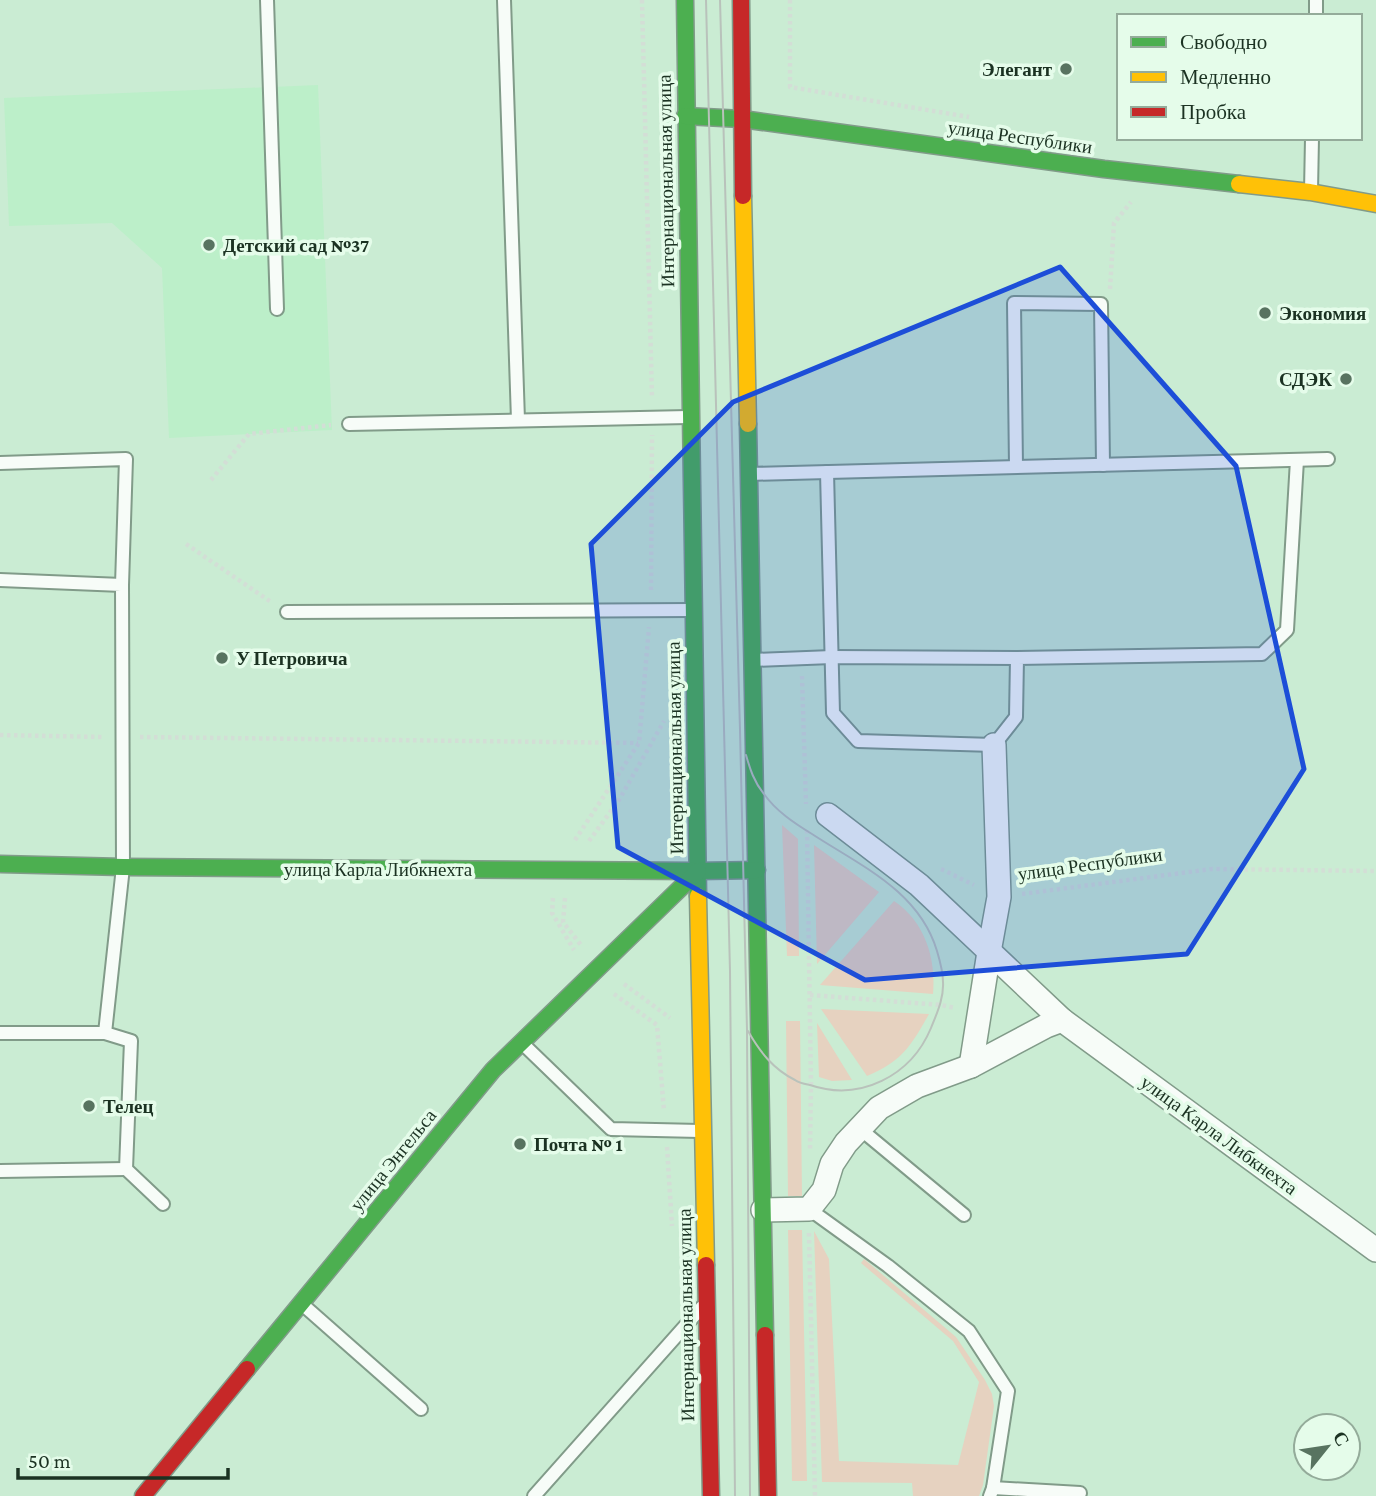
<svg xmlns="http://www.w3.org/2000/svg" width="1376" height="1496" font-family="'Crimson Pro',serif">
<rect width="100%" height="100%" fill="#caecd3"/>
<!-- built -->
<path fill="#bcefc9" d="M318 85 332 430 169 438 162 268 112 223 9 226 4 98Z"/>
<!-- green -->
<g fill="#e6d2c0">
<path d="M782 825 798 839 799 956H787Z"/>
<path d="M814 845 879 892 817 964Z"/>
<path d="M894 901C925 922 936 958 933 994L820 985Z"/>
<path d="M821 1009 929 1014C911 1046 902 1061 867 1076Z"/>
<path d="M786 1021H800L802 1196H788Z"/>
<path d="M817 1023 852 1080 832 1081 819 1077Z"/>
<path d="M788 1230H802L807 1481H792Z"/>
<path d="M814 1231 829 1259 839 1461 958 1465 979 1382 953 1341 861 1263 864 1259 956 1337 985 1380 992 1394 994 1406 983 1485 979 1496H913L912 1483 822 1482Z"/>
</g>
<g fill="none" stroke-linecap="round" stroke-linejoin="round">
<!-- lane casing -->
<g stroke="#819b89" stroke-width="16">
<g id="lane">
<path d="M267 0 277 309"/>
<path d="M504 0 518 420"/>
<path d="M1316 16V0"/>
<path d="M1311 191 1312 138"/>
<path d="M349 424 688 417"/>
<path d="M0 463 126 459 122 585"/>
<path d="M1016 467 1014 303 1101 304 1103 465"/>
<path d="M827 472 833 713 858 741 994 745 1016 717 1017 658 1262 654 1287 630 1297 460"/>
<path d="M749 474 1328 459"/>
<path d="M0 580 122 585 123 867 105 1033 131 1041 126 1169 163 1204"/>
<path d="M287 612 692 610"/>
<path d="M753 660 832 657 1017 658"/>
<path d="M0 1033H105"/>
<path d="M522 1043 611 1129 700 1131"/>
<path d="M859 1128 964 1215"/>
<path d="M0 1171 126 1169"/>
<path d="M809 1209 888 1266 969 1331 1008 1391 993 1488 990 1496"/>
<path d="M302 1304 421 1409"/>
<path d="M993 1488 1080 1493"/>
<path d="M534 1496 702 1307"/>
</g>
</g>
<!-- street casing -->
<g stroke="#819b89" stroke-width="26">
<g id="street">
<path d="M828 815 919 885 1062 1020 1376 1250"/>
<path d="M971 1066 989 952 999 897 994 745"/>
<path d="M763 1210 809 1209 824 1190 832 1164 846 1143 879 1108 917 1086 971 1066 1046 1026 1062 1020"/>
</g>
</g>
<!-- fast casing -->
<g stroke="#819b89" stroke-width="19">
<g id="fast">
<path d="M685 0 698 896"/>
<path d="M685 116 742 119 1104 169 1239 184"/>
<path d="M748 424 765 1335"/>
<path d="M0 864 123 867 698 871 757 870"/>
<path d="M247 1369 493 1070 698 871"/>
</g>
</g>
<!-- slow casing -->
<g stroke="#819b89" stroke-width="19">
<g id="slow">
<path d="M1239 184 1310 192 1376 204"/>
<path d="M743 196 748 424"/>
<path d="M698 896 706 1265"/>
</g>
</g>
<!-- jam casing -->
<g stroke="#819b89" stroke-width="19">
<g id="jam">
<path d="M741 0 743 196"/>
<path d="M706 1265 711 1496"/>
<path d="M765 1335 768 1496"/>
<path d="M143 1496 247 1369"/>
</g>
</g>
<!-- path -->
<g stroke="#d3ded6" stroke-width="4.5" stroke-dasharray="3.5 3.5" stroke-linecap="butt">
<path d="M642 0 652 398"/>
<path d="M790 0V87L969 117"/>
<path d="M1110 289 1114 223 1131 202"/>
<path d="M211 480 249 434 331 425"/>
<path d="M186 544 271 602"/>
<path d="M651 590 652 435"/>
<path d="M802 676 806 804"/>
<path d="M0 735 103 737"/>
<path d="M140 737 638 743"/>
<path d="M807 830 811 1085 810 1150"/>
<path d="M575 840 639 743 649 627"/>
<path d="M589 841 619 800 664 721"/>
<path d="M941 869 974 885"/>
<path d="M1022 894 1212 869 1376 871"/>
<path d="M553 898 552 913 574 950"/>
<path d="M565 898 563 922 581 945"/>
<path d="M624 984 670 1018"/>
<path d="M614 994 657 1025 664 1111"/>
<path d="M810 995 941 1005 955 1008"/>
<path d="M667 1147 672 1226"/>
<path d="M809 1233 815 1496"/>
</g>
<!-- lane -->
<use href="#lane" stroke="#f7fcf8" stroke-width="12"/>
<!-- street -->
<use href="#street" stroke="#f7fcf8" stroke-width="23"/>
<!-- fast -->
<use href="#fast" stroke="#4caf50" stroke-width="16"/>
<!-- slow -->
<use href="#slow" stroke="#ffc107" stroke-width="16"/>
<!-- jam -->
<use href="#jam" stroke="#c62828" stroke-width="16"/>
<!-- tram -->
<g stroke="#b9c2bb" stroke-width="2">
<path d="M706 0 730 971 735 1496"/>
<path d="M720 0 740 730 747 1030 750 1496"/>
<path d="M746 755C750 769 754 782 764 794 776 811 794 823 812 834 861 866 919 891 937 951 940 961 943 972 943 982 944 998 937 1013 931 1028 911 1076 860 1102 810 1085 805 1084 799 1083 795 1080 773 1069 760 1052 748 1031"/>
</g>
</g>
<!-- marked area -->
<path fill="#1d4ed8" fill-opacity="0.2" stroke="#1d4ed8" stroke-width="5" stroke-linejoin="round" d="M1060 267 1236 466 1304 769 1187 954 865 980 618 847 591 544 733 402Z"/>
<!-- markers -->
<g fill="#587360" stroke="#e5fcea" stroke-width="2.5">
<circle cx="1066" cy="69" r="7"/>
<circle cx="209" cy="245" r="7"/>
<circle cx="1265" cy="313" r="7"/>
<circle cx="1346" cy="379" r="7"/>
<circle cx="222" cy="658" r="7"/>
<circle cx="89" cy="1106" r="7"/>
<circle cx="520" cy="1144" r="7"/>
</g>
<g text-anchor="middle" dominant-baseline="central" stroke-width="7" stroke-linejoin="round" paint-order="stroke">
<!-- poi labels -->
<g font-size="19" font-weight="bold" fill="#1b3222" stroke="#e5fcea" text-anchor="start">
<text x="1052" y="69" text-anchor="end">Элегант</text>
<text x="223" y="245">Детский сад №37</text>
<text x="1279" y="313">Экономия</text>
<text x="1332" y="379" text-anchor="end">СДЭК</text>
<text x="236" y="658">У Петровича</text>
<text x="103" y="1106">Телец</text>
<text x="534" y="1144">Почта № 1</text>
</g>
<!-- street labels -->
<g font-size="19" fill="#1b3222" stroke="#e5fcea">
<text transform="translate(1020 137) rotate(8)">улица Республики</text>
<text transform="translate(666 181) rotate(-91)">Интернациональная улица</text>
<text transform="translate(675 748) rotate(-91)">Интернациональная улица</text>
<text transform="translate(1090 864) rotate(-8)">улица Республики</text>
<text x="378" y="869">улица Карла Либкнехта</text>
<text transform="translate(1219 1135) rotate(36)">улица Карла Либкнехта</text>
<text transform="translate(393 1160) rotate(-51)">улица Энгельса</text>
<text transform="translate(686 1315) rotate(-91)">Интернациональная улица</text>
</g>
</g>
<!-- legend -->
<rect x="1117" y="14" width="245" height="126" fill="#e5fcea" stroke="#94ab9a" stroke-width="2"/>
<rect x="1131" y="37" width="35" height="10" fill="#4caf50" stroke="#94ab9a" stroke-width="2"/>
<text x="1180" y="49" font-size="21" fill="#1b3222">Свободно</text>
<rect x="1131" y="72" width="35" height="10" fill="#ffc107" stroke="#94ab9a" stroke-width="2"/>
<text x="1180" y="84" font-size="21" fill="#1b3222">Медленно</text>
<rect x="1131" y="107" width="35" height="10" fill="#c62828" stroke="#94ab9a" stroke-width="2"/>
<text x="1180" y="119" font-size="21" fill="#1b3222">Пробка</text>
<!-- north arrow -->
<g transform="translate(1327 1447) rotate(60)"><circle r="33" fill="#e5fcea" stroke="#94ab9a" stroke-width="2"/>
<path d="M0-5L12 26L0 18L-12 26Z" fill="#587360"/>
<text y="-10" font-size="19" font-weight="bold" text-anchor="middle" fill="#1b3222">С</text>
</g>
<!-- scale -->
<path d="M18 1468v10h210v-10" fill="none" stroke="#1b3222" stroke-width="3.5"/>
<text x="28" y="1468" font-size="21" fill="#1b3222" stroke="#e5fcea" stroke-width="5" paint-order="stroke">50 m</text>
</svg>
